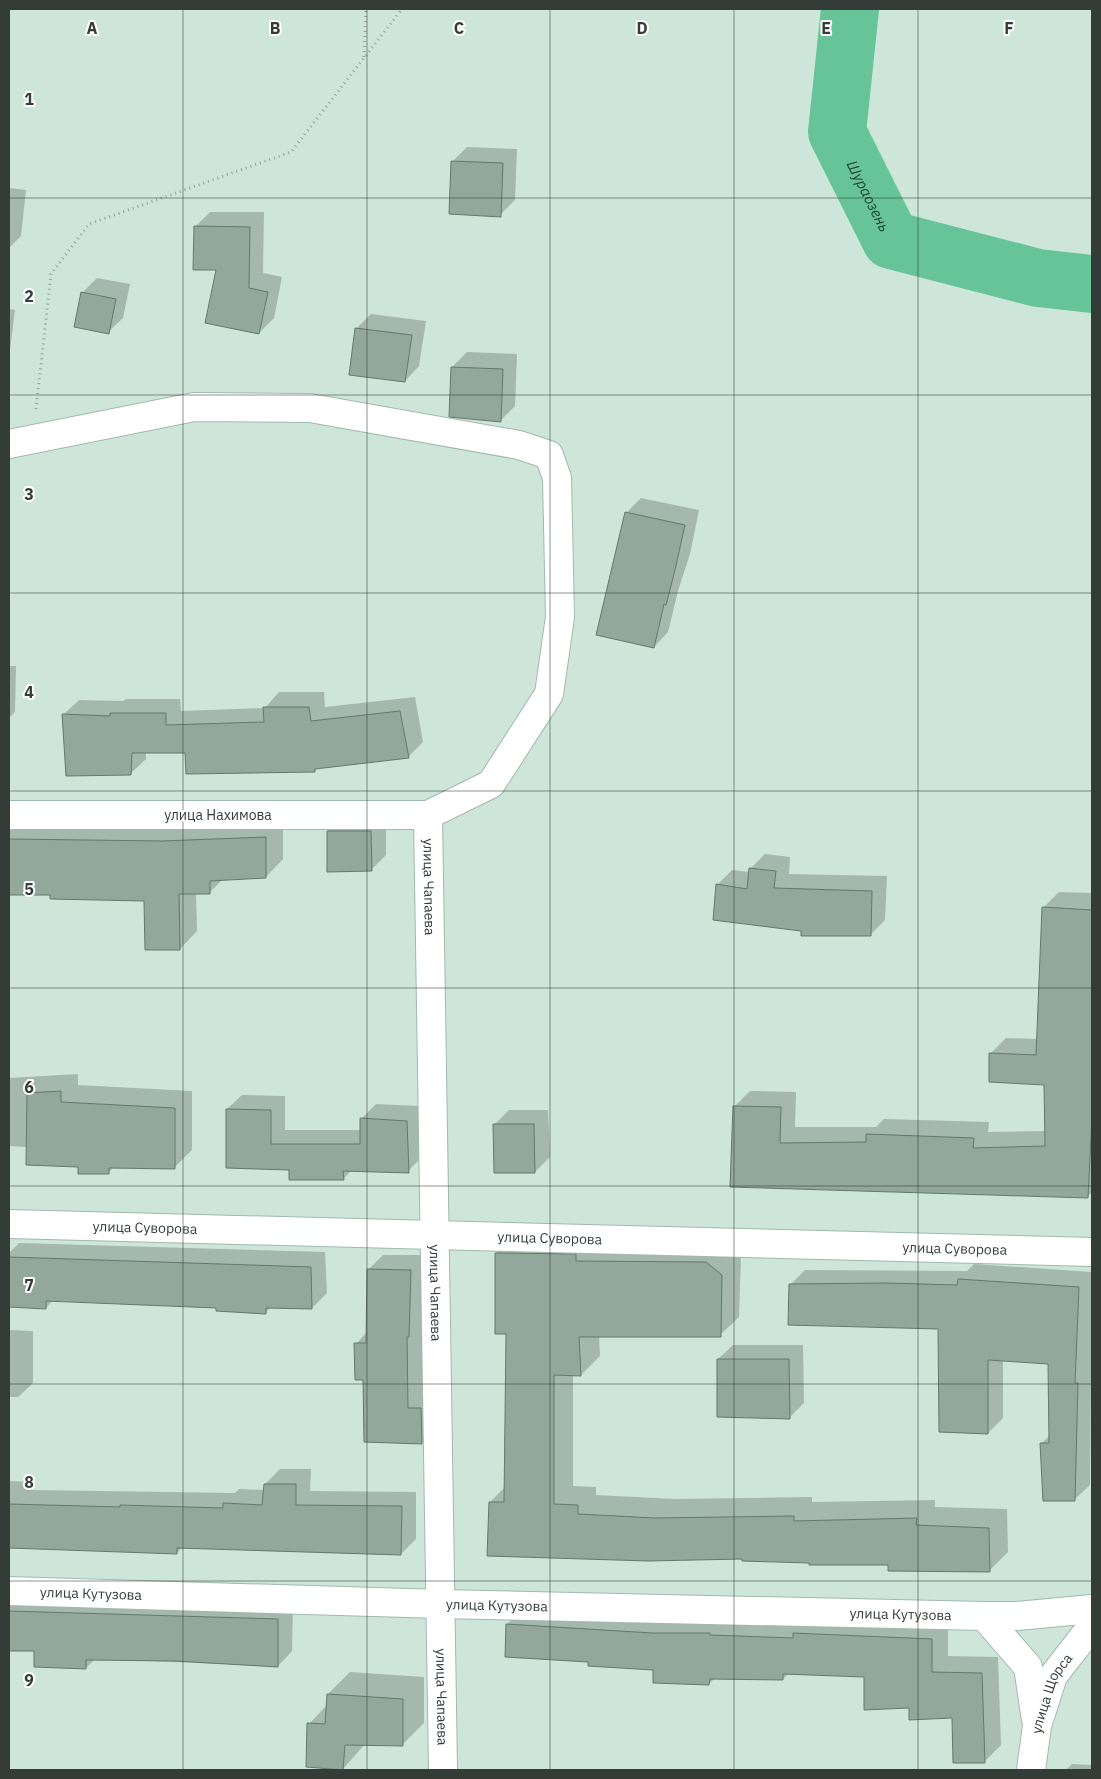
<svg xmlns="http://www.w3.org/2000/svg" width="1101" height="1779" font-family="'IBM Plex Sans',sans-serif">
<rect width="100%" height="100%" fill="#cee6d9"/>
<!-- shadow -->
<g fill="#0003">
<path d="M467 147 517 149 515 200 500 215 452 162Z"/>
<path d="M9 188 26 190 21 236 9 248Z"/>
<path d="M210 212H264L263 273 282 277 274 318 259 333 217 269 195 227Z"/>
<path d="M97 278 130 284 123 318 108 332 82 293Z"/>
<path d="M9 309 15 310 9 358Z"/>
<path d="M371 314 426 321 419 366 405 381 356 329Z"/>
<path d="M467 352 517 354 515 406 500 421 452 367Z"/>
<path d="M641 498 699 510 690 554 678 591 668 632 654 647 626 513Z"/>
<path d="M9 666H16L15 712 9 718Z"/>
<path d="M279 692H324L325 707 415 697 423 742 408 757 317 768 315 771 186 752H146V759L131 773 64 714 79 700 123 701 126 699H180L181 711 265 708Z"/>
<path d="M343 816H386V855L371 870 328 831Z"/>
<path d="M283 820V859L266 877 223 879 209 893H196L197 931 180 949 146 900 51 894 9 895V826Z"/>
<path d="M765 854 790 857 789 874 887 876 885 920 870 935 802 930 717 885 732 870 750 872V869Z"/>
<path d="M1059 892 1092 893V1192L1088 1196 731 1186 734 1107 750 1091 796 1092 795 1127H876L884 1119 989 1122 988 1132 1046 1131V1084L990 1054 1006 1038 1038 1039 1043 908Z"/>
<path d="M78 1074V1085L192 1091V1150L174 1168 114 1167 108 1173 79 1166 27 1147 9 1146V1078Z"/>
<path d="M242 1095 285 1096V1130H361V1119L376 1104 421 1106 423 1156 408 1171 352 1170 343 1179 290 1169 227 1109Z"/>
<path d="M509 1110H548L550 1157 535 1172 494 1125Z"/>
<path d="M515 1235 741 1256 739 1317 720 1335H599L600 1356 581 1375 573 1374V1486L596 1487V1495L675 1499 812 1497V1502L935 1500V1507L1007 1509 1008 1552 989 1571 743 1557 490 1502 505 1487 507 1332 496 1253Z"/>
<path d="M19 1243 325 1252 327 1293 312 1308 271 1307 265 1313 217 1307 53 1300 46 1308 9 1306V1253Z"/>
<path d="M383 1255H425L424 1321 422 1323V1394H435L437 1428 422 1443 364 1378 356 1344 367 1332 368 1270Z"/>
<path d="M974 1264 1092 1272 1090 1485 1075 1499 1042 1443 1050 1435 1049 1362 1003 1360V1418L988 1433 939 1328 790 1285 805 1270 967 1271Z"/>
<path d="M9 1330 33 1331V1383L18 1397H9Z"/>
<path d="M733 1345H803L804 1403 789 1418 718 1359Z"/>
<path d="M280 1469H311L310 1491 416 1492V1539L401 1554 183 1546 177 1553 9 1547V1481L31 1482 32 1490 235 1493 239 1489 265 1490V1484Z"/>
<path d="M9 1596 293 1604 292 1651 278 1666 95 1659 86 1668 36 1650H9Z"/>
<path d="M524 1608 948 1623V1656L998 1657 1001 1745 984 1762 953 1716 910 1707 865 1675 789 1673 783 1679 715 1678 709 1684 654 1669 589 1661 507 1624Z"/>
<path d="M350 1672 424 1677V1723L402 1745 365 1744 343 1769 309 1724 327 1705 328 1694Z"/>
<path d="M1072 1764 1092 1765V1770H1066Z"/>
</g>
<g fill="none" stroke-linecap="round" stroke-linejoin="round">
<!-- river -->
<path stroke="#67c498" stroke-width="58" id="s1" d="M850 9 837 132 891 240 1038 278 1092 284"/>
</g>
<!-- building -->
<g fill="#91a89b" stroke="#63796d">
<path d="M451 161 503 163 501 217 449 214Z"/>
<path d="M194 226 250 227 249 288 268 292 259 334 205 323 216 270H193Z"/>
<path d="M81 292 116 299 109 334 74 327Z"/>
<path d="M355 328 412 335 405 382 349 375Z"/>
<path d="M451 367 503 369 501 422 449 417Z"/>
<path d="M625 512 685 525 675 570 666 605 664 604 654 648 596 635Z"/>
<path d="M263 707H309L311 721 400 711 409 758 315 769V772L186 774 185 753H132L131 775 66 776 62 714 110 716V713H166V725L264 722Z"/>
<path d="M327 831H371L372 871 327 872Z"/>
<path d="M266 837V878L210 881V894H179L180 950H145L144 901 50 899V895H9V839L162 841Z"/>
<path d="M749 868 776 871 774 888 872 891 871 936H801V931L713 920 716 884 747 889Z"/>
<path d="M1042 907 1092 910V1117L1088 1198 730 1187 733 1106 781 1107 780 1143 866 1142V1134L974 1138 973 1148 1045 1146 1044 1085 989 1082V1053L1036 1055Z"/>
<path d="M61 1091V1102L175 1108V1169L109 1168V1174H78V1167L26 1165 27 1093Z"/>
<path d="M226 1109 271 1110V1144H360V1118L407 1121 409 1173 343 1171 344 1180H289V1170L226 1168Z"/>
<path d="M493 1124H534L535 1173H494Z"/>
<path d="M495 1253 576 1254V1261L706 1262 722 1275 721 1337H579L581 1376 554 1375V1504L578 1505V1514L655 1518 794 1516V1521L917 1518 916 1525 989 1528 990 1572 888 1571V1565H809V1563L742 1561V1559L648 1561 487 1556 489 1502H504L506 1334H495Z"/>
<path d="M9 1257 311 1267 312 1309 266 1308V1314L216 1311V1308L46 1301V1309L9 1307Z"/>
<path d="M367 1269 411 1270 409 1337H407L408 1408H421L422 1444 364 1442 363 1380H355L354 1343H366Z"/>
<path d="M958 1279 1079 1287 1075 1383H1078L1075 1501H1043L1040 1443H1049L1048 1364 988 1360V1434L939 1432 938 1329 788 1325 789 1284 886 1283 957 1285Z"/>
<path d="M717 1359H789L790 1419 717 1417Z"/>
<path d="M264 1484H296V1505L402 1506 401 1555 177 1548V1554L9 1548V1504L120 1507V1505L223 1508V1503L262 1505Z"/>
<path d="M9 1611 278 1619V1667L175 1661 86 1660V1669L34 1667V1651H9Z"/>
<path d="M506 1624 652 1633H710V1635L793 1638V1633L932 1639V1672L982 1673 985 1763H953L952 1718 909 1720V1708L864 1710V1677L783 1674V1680L710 1679 709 1685 653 1683V1670L588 1666V1662L505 1657Z"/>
<path d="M327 1694 403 1699V1746L345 1745 343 1770 306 1767 307 1723 325 1724Z"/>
</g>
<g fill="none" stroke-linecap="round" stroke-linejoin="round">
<!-- minor casing -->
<g stroke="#a2b9ad" stroke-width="30">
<g id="minor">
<path d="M9 444 194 407 310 408 519 445 549 455 557 478 560 617 549 694 491 784 428 815H9"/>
<path id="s2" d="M428 815 443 1770"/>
<path id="s3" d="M9 1224 1092 1252"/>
<path id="s4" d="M9 1591 441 1604 984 1616H1017L1092 1609"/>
<path d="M984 1616 1028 1667 1036 1720"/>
<path id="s5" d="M1031 1770 1037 1726 1053 1676 1092 1626"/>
</g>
</g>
<!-- path -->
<g stroke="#91a399" stroke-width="3" stroke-dasharray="1 4" stroke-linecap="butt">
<path d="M364 57 366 9"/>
<path d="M36 409 51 274 89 224 291 152 402 9"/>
</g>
<!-- minor -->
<use href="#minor" stroke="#fff" stroke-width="28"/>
</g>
<!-- grid -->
<path fill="none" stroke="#333c37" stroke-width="1" stroke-opacity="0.55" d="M183 9V1770M367 9V1770M550 9V1770M734 9V1770M918 9V1770M9 198H1092M9 395H1092M9 593H1092M9 791H1092M9 988H1092M9 1186H1092M9 1384H1092M9 1581H1092"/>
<g text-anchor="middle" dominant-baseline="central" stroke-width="4" stroke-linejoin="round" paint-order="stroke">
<!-- street labels -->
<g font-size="14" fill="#333c37" stroke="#fff">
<text x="218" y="815">улица Нахимова</text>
<text stroke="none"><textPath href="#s2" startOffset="72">улица Чапаева</textPath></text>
<text stroke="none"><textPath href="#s3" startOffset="136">улица Суворова</textPath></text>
<text stroke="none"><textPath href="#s3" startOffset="541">улица Суворова</textPath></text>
<text stroke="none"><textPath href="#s3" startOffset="946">улица Суворова</textPath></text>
<text stroke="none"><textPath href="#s2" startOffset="478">улица Чапаева</textPath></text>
<text stroke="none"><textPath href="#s4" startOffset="82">улица Кутузова</textPath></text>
<text stroke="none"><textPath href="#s4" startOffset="488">улица Кутузова</textPath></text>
<text stroke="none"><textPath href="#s4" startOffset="892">улица Кутузова</textPath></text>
<text stroke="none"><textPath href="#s5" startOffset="80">улица Щорса</textPath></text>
<text stroke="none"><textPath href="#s2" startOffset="882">улица Чапаева</textPath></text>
</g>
<!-- water labels -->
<g font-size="15" font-style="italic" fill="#1b4330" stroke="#fff">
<text stroke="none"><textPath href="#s1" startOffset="195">Шураозень</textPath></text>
</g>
</g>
<g font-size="16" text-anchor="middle" font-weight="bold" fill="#333c37" stroke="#fff" stroke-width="4" stroke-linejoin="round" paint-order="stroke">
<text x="92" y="34">A</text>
<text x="275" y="34">B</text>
<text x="459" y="34">C</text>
<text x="642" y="34">D</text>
<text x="826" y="34">E</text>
<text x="1009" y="34">F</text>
<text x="29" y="105">1</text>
<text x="29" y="302">2</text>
<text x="29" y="500">3</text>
<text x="29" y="698">4</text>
<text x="29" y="895">5</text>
<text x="29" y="1093">6</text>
<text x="29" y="1291">7</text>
<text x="29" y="1488">8</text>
<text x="29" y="1686">9</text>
</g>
<!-- border -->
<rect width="1101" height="1779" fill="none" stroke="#333c37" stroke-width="20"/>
</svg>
